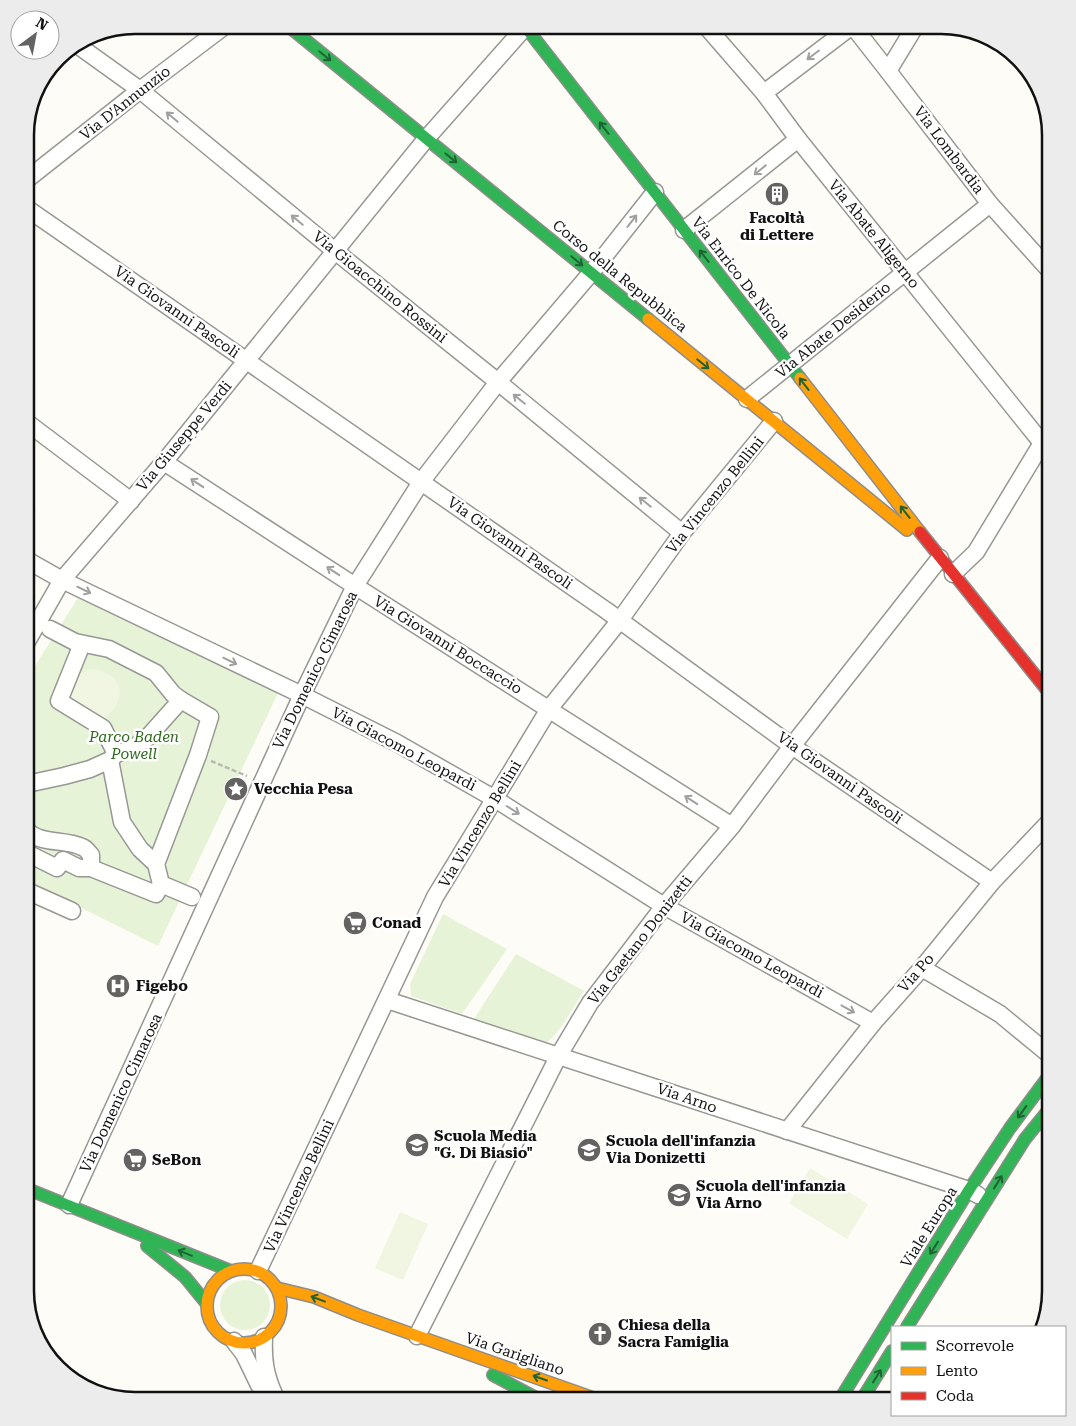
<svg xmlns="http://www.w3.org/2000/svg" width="1076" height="1426" font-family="'Roboto Serif',serif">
<rect width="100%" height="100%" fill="#fdfcf7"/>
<!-- green -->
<g fill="#e7f3d7">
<path d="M189 25H208L195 36Z"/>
<path d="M79 596 278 693 158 946 25 880V682Z"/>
<path d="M443 914 507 949 462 1014 411 996 410 984Z"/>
<path d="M516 954 584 991C573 1008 561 1032 545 1044L474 1019Z"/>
<circle cx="245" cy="1305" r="25"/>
</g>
<!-- pitch -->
<g fill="#f0f6e1">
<path d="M89 669C106 669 126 681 118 701 115 709 107 716 101 723L66 700 79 674Z"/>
<path d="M810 1168 868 1204 847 1239 789 1203Z"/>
<path d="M400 1212 428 1224 403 1280 375 1268Z"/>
</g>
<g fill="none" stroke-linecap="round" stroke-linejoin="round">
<!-- street casing -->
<g stroke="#979795" stroke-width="19">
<g id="street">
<path d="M705 25 764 93 798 139 1042 443"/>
<path d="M852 25 888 71 990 204 1051 272"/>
<path d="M76 44 140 90 335 251 498 382 682 533"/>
<path d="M888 71 916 25"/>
<path d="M764 93 852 26"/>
<path d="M25 181 140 90 226 25"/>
<path d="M25 207 607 611 792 746 992 882"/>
<path d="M684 230 798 139"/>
<path d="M747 399 990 204"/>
<path d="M25 421 131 501"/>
<path d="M164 462 355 586 732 826"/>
<path d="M25 559 62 580 302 695 397 743 495 799 664 906 873 1023"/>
<path d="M953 574 976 552 1042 443 1051 431"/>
<path d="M82 644 59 701 103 728 116 754"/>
<path d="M25 645 62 580 164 462 426 139 527 25"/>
<path d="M110 760 122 822 140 849 156 864 161 884 192 897"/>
<path d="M25 787 27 784 64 776 90 769 110 760 116 754 133 748 147 738 181 700 173 694 156 673 109 649 75 642 50 629"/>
<path d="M25 828C39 846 64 838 82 847 86 848 88 852 91 855V868L156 894 161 884"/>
<path d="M25 852 57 868 63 860 79 868H91"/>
<path d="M156 864 198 755 210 717 181 700"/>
<path d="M25 890 72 911"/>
<path d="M922 968 1000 1014 1051 1056"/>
<path d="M387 1000C581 1062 775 1128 969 1190L978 1195"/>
<path d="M787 1131 873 1023 922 968 992 882 1051 820"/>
<path d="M69 1205 302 695 355 586 421 482 498 382 591 273 655 192"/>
<path d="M258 1271 435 897 549 709 620 620 682 533 774 421"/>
<path d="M417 1336 559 1055 590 1003 664 906 732 826 792 746 940 558"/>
<path d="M264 1337C263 1359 265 1374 274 1394"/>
<path d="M234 1341 244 1354 259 1385 277 1401"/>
</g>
</g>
<!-- fast casing -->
<g stroke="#8e8d8b" stroke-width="14">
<g id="fast">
<path d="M287 25 648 319"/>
<path d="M524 25 800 378"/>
<path d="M25 1188 231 1271"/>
<path d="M147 1246 185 1277 207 1304"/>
<path d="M907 1327 1025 1139 1051 1107"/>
<path d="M493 1375 542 1401"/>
<path d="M839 1401 969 1190 1010 1128 1051 1073"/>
<path d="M861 1401 892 1351"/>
</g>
</g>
<!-- slow casing -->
<g stroke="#8e8d8b" stroke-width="14">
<g id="slow">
<path d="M648 319 907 530"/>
<path d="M800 378 920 532"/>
<circle cx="244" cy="1306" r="37"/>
<path d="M277 1288 314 1297 358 1315 602 1401"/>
</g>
</g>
<!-- jam casing -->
<g stroke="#8e8d8b" stroke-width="14">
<path id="jam" d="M920 532 1051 695"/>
</g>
<!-- path -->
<path stroke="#b9b9b8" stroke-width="2.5" stroke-dasharray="5 2.5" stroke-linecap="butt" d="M211 761 247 776"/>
<!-- street -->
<use href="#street" stroke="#fffffe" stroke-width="16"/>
<!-- fast -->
<use href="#fast" stroke="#30b455" stroke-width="11"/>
<!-- slow -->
<use href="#slow" stroke="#ff9f0a" stroke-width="11"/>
<!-- jam -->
<use href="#jam" stroke="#e5322d" stroke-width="11"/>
</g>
<!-- one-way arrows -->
<defs><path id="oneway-shaft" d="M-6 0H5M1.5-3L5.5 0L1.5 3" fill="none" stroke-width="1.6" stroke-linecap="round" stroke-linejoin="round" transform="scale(1.25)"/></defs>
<g stroke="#a0a09f">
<use href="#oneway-shaft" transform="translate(813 55) rotate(143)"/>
<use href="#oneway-shaft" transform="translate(172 117) rotate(-140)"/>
<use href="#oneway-shaft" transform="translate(760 170) rotate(141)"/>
<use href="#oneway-shaft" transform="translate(297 220) rotate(-140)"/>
<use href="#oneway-shaft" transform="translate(632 221) rotate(-52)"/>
<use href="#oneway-shaft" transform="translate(519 399) rotate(-141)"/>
<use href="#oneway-shaft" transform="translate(197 483) rotate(-147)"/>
<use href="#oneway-shaft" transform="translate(645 502) rotate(-141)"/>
<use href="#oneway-shaft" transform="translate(333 571) rotate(-147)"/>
<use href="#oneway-shaft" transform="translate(84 590) rotate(26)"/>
<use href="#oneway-shaft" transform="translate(230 661) rotate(26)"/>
<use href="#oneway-shaft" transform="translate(691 800) rotate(-147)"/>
<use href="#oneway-shaft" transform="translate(513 810) rotate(32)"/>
<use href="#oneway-shaft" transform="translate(848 1009) rotate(29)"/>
</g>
<g stroke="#206233">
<use href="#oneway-shaft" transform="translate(325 56) rotate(39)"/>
<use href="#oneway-shaft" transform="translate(604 128) rotate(-128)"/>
<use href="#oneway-shaft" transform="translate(451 158) rotate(39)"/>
<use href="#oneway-shaft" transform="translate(704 256) rotate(-128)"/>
<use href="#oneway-shaft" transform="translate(577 261) rotate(40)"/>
<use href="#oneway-shaft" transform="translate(703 364) rotate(39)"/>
<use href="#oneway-shaft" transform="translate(804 384) rotate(-128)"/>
<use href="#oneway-shaft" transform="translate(905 512) rotate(-128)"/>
<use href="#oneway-shaft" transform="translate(1022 1112) rotate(126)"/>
<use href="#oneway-shaft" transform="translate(998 1182) rotate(-58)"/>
<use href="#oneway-shaft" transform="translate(934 1248) rotate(122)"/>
<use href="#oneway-shaft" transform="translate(185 1253) rotate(-158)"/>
<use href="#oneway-shaft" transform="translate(318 1299) rotate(-159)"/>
<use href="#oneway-shaft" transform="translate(877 1376) rotate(-58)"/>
<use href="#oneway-shaft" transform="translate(540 1378) rotate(-161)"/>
</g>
<!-- icons -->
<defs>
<g id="building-disc" transform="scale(1.25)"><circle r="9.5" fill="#646362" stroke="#fff"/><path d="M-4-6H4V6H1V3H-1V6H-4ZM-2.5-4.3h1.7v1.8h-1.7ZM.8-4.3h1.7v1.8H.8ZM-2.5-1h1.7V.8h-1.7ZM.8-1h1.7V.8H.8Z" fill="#fff"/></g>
<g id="sight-disc" transform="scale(1.25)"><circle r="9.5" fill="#646362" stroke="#fff"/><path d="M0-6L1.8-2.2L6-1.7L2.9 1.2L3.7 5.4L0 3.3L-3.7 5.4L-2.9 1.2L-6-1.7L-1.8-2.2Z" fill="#fff"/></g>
<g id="supermarket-disc" transform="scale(1.25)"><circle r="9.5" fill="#646362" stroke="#fff"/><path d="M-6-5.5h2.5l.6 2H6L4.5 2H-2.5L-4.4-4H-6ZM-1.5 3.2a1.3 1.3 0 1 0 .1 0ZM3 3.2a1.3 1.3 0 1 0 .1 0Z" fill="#fff"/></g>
<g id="hospital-disc" transform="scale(1.25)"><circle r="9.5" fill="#646362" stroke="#fff"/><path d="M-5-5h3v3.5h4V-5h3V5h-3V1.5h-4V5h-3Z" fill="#fff"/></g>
<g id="school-disc" transform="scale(1.25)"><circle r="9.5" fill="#646362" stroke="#fff"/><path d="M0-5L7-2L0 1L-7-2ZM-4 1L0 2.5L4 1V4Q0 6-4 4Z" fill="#fff"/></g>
<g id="church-disc" transform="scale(1.25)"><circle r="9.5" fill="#646362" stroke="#fff"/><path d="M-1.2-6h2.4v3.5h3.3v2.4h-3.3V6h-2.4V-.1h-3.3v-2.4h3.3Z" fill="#fff"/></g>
</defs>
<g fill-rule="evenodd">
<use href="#building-disc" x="777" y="194"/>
<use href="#sight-disc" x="236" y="789"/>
<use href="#supermarket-disc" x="355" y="923"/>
<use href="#hospital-disc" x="118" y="986"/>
<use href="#school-disc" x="417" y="1145"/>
<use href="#school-disc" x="589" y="1150"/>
<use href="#supermarket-disc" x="135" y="1160"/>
<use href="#school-disc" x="679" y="1195"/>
<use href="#church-disc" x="600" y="1334"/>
</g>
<g text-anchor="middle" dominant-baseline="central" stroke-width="5" stroke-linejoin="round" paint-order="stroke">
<!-- street labels -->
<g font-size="15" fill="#111" stroke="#fff">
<text transform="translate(125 103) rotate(-38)">Via D'Annunzio</text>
<text transform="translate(949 150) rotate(53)">Via Lombardia</text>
<text transform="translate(874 234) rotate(51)">Via Abate Aligerno</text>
<text transform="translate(620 276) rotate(39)">Corso della Repubblica</text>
<text transform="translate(741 278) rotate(52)">Via Enrico De Nicola</text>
<text transform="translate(380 287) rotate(39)">Via Gioacchino Rossini</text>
<text transform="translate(177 312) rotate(35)">Via Giovanni Pascoli</text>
<text transform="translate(833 330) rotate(-39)">Via Abate Desiderio</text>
<text transform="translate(184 436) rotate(-50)">Via Giuseppe Verdi</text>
<text transform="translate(715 495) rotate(-51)">Via Vincenzo Bellini</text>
<text transform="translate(510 543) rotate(35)">Via Giovanni Pascoli</text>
<text transform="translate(448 645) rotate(32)">Via Giovanni Boccaccio</text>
<text transform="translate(315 670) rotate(-64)">Via Domenico Cimarosa</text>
<text transform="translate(404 749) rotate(28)">Via Giacomo Leopardi</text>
<text transform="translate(840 778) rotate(35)">Via Giovanni Pascoli</text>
<text transform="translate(480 824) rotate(-59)">Via Vincenzo Bellini</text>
<text transform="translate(640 940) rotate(-52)">Via Gaetano Donizetti</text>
<text transform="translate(752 955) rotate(29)">Via Giacomo Leopardi</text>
<text transform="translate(916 973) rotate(-49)">Via Po</text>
<text transform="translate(121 1093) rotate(-65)">Via Domenico Cimarosa</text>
<text transform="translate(687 1098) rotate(19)">Via Arno</text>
<text transform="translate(299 1186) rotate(-65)">Via Vincenzo Bellini</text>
<text transform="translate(929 1227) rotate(-58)">Viale Europa</text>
<text transform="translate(515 1354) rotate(19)">Via Garigliano</text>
</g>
<!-- poi labels -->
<g font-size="15" font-weight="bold" fill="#111" stroke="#fff" text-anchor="start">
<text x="777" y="218" text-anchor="middle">Facoltà<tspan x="777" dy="17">di Lettere</tspan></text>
<text x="254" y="789">Vecchia Pesa</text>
<text x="372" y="923">Conad</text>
<text x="136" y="986">Figebo</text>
<text x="434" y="1136">Scuola Media<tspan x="434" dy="17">"G. Di Biasio"</tspan></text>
<text x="606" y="1141">Scuola dell'infanzia<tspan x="606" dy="17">Via Donizetti</tspan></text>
<text x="152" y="1160">SeBon</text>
<text x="696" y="1186">Scuola dell'infanzia<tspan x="696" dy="17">Via Arno</tspan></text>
<text x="618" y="1325">Chiesa della<tspan x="618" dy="17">Sacra Famiglia</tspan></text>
</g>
<!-- park labels -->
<g font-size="15" font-style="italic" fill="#2f6b1f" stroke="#fff">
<text x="134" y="737">Parco Baden<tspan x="134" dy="17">Powell</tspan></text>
</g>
</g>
<!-- crop -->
<path d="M0 0H1076V1426H0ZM135 34H941A101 101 0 0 1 1042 135V1291A101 101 0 0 1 941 1392H135A101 101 0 0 1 34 1291V135A101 101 0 0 1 135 34Z" fill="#ececec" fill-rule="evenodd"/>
<path fill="none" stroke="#111" stroke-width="2.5" d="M135 34H941A101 101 0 0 1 1042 135V1291A101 101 0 0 1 941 1392H135A101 101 0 0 1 34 1291V135A101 101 0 0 1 135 34Z"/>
<!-- legend -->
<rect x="891" y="1326" width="175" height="90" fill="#ffffff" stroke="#a0a0a0"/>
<rect x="901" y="1342" width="25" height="8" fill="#30b455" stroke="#a0a0a0"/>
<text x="936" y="1351" font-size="15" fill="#111111">Scorrevole</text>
<rect x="901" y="1367" width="25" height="8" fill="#ff9f0a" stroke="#a0a0a0"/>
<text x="936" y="1376" font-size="15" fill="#111111">Lento</text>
<rect x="901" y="1392" width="25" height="8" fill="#e5322d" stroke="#a0a0a0"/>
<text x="936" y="1401" font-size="15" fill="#111111">Coda</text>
<!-- north arrow -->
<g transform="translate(35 35) rotate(32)"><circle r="24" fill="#ffffff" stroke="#a0a0a0"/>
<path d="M0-4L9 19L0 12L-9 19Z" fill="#646362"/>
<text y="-8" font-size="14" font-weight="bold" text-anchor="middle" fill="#111111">N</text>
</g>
</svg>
